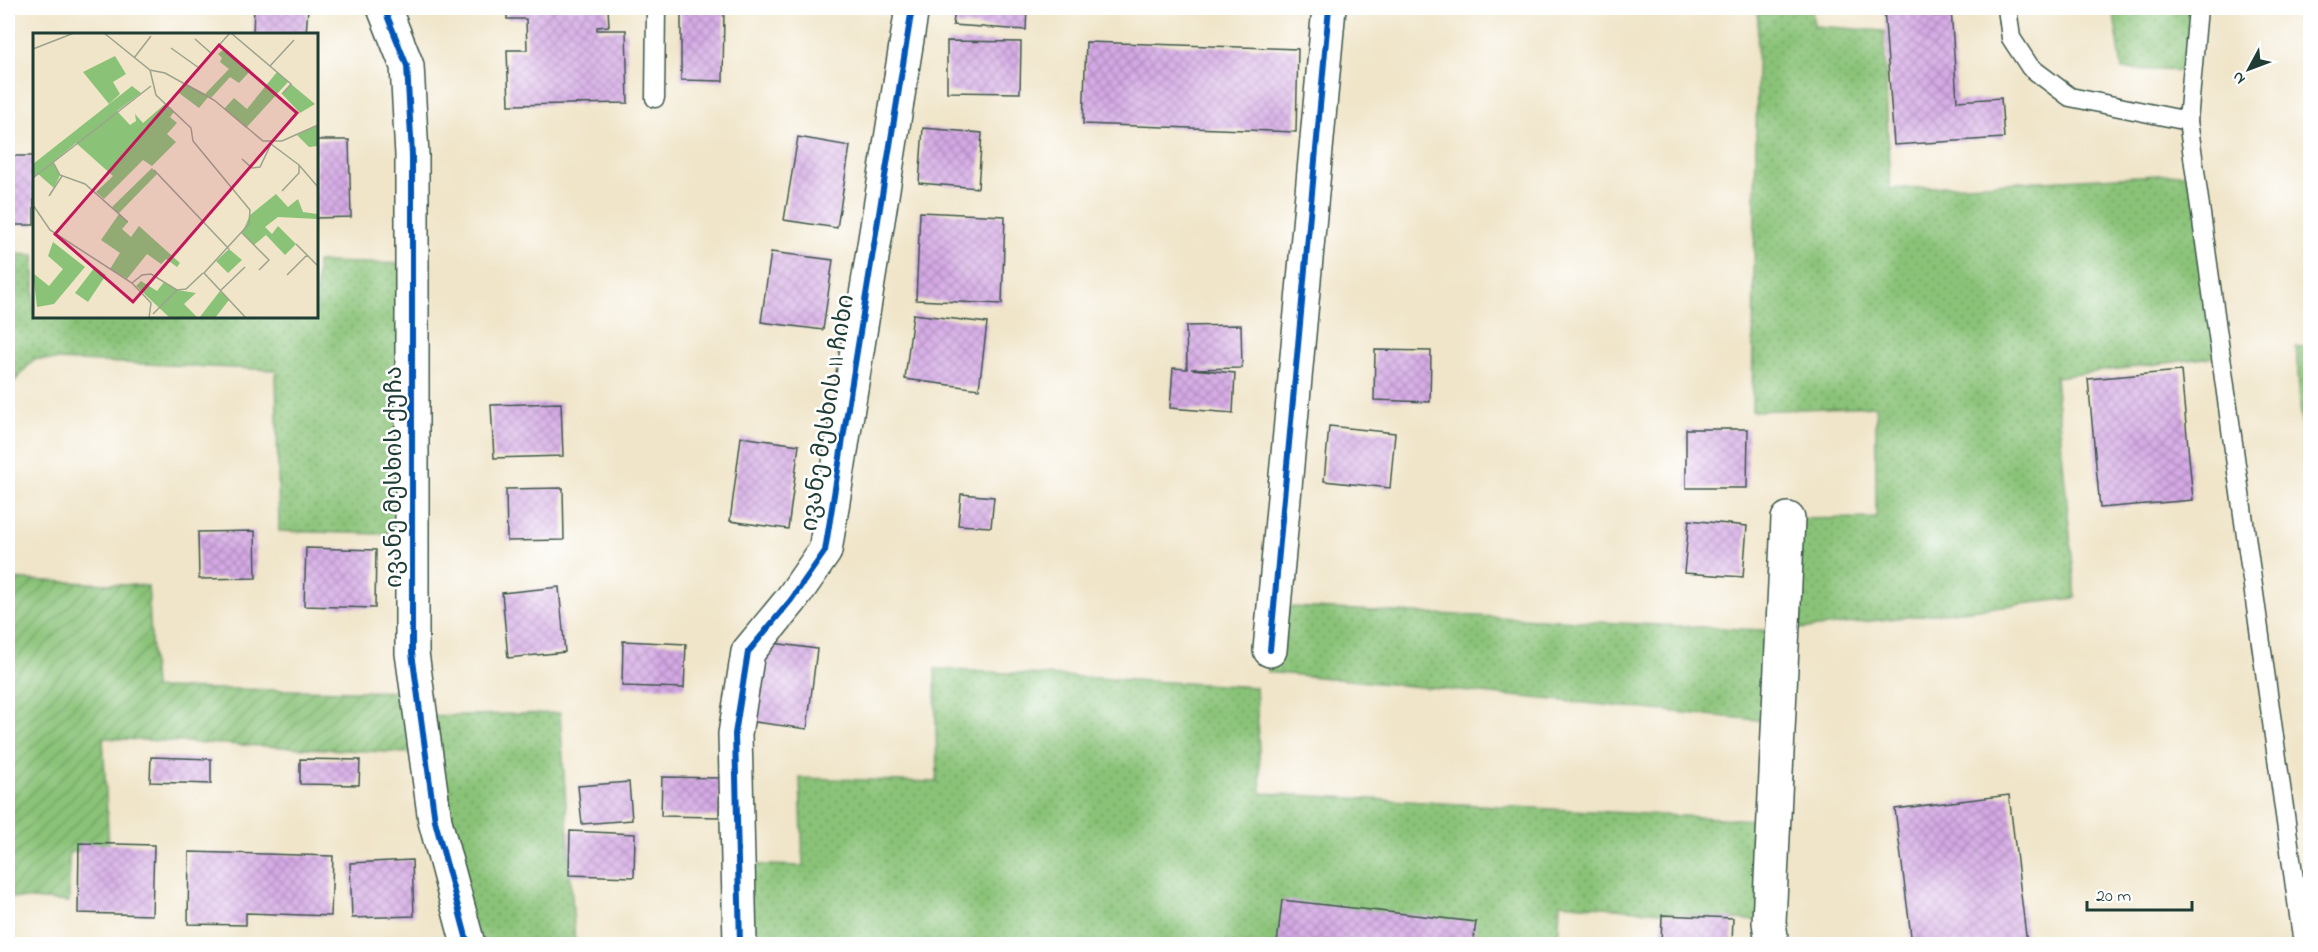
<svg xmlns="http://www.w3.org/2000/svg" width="2318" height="952" font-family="'Indie Flower','Noto Sans Georgian',sans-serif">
<defs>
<pattern id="grass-dots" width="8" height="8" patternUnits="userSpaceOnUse" patternTransform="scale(1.5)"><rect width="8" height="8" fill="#8ac378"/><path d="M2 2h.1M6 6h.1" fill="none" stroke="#70a063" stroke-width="1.8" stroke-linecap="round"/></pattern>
<pattern id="garden-furrows" width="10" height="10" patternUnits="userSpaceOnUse" patternTransform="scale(1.5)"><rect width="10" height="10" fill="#8ac378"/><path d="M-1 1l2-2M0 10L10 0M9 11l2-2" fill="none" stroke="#70a063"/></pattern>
<pattern id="building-cross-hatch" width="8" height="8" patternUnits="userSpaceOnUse" patternTransform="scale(1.5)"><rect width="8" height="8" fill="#d5a9e5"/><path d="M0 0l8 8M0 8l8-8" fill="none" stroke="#ac8bba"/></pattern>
</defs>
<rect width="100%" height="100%" fill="#fff"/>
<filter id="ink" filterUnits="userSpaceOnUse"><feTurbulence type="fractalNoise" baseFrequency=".0167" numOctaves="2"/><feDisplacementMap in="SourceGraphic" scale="12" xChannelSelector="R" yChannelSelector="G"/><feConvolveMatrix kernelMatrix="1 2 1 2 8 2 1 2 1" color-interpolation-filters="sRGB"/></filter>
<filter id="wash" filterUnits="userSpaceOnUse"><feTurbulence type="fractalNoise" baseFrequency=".008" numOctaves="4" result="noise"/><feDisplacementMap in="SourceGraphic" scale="24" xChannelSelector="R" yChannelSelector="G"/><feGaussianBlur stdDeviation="1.35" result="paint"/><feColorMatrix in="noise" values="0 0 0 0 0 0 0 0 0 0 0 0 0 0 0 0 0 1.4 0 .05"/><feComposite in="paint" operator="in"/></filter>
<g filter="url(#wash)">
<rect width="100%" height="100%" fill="#f0e5c9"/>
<!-- grass -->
<g fill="url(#grass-dots)" stroke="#548056" stroke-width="1.5">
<path d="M1758 8H1812L1814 26 1884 31 1890 189 2195 173 2221 356 2055 377 2076 598 1782 631 1778 722 1267 672 1274 606 1782 631 1788 519 1876 518V406L1752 411Z"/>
<path d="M2113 8H2198L2192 71 2122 69Z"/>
<path d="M8 254 34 255V316H316L317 262 414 264 413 535 279 531 276 370 34 359 8 389Z"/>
<path d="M2310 346V472H2305L2296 347Z"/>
<path d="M935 669 1256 687 1261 793 1774 821 1769 922 1560 903 1558 944H740L738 864 803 866 800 778 937 782Z"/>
<path d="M560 713 575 944H468L421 716Z"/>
</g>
<!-- garden -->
<path fill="url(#garden-furrows)" stroke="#548056" stroke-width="1.5" d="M8 579 148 586 154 688 418 692 426 754 103 738 109 849 69 852V902L8 897Z"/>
<g id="blocks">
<!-- building -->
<g fill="url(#building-cross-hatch)">
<path d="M254 8H308L306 34H253Z"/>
<path d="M507 8H608L609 26 597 27V30H626L628 103 509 105 507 50H527L526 19H507Z"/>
<path d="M681 8H724L723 81 681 80Z"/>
<path d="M955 8H1027L1026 30 953 25Z"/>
<path d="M1884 8H1951L1957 101 2001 98 2004 138 1894 145Z"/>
<path d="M947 41 1021 42 1020 93 947 92Z"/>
<path d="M1086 42 1298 49 1296 132 1083 124Z"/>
<path d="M2310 61V120H2309L2303 62Z"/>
<path d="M923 128 982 133 978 188 919 183Z"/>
<path d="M798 137 850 146 837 228 784 220Z"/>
<path d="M316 140H349L351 217 316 218Z"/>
<rect x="8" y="156" width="26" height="69"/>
<path d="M920 212 1005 216 1002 304 916 300Z"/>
<path d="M771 252 833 260 823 330 761 322Z"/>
<path d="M913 314 987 323 979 389 905 379Z"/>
<path d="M1241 325 1242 368 1191 369 1235 373 1233 413 1170 408 1173 368 1187 369 1186 326Z"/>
<path d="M1375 350 1431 351 1430 402 1374 400Z"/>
<path d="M2181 371 2193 500 2100 508 2088 379Z"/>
<path d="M561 403 563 456 494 458 491 405Z"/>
<path d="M1329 426 1395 433 1390 488 1324 481Z"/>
<path d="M1686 429H1748L1747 488H1686Z"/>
<path d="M741 437 799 445 788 529 730 521Z"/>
<path d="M563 488 564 540 507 541 506 489Z"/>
<path d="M961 494 994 497 991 527 958 525Z"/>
<path d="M1689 520 1747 526 1743 577 1684 573Z"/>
<path d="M255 531 256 578 199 579 198 532Z"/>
<path d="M306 548 376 550 375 608 304 606Z"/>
<path d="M559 587 565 652 508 658 502 593Z"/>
<path d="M623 641 686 644 684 688 622 686Z"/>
<path d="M758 641 817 649 807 729 748 721Z"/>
<path d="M151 757 211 759V784L150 782Z"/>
<path d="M300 759 360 760 359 785 300 784Z"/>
<path d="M662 777 720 778 719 817 661 816Z"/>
<path d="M629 782 632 820 582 824 578 786Z"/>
<path d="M2009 795 2027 944H1912L1895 809Z"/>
<path d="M570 831 635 834 634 877 569 875Z"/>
<path d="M79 843 154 845 152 915 78 913Z"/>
<path d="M189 852 333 856 331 916 246 913V925L188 924Z"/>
<path d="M412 860 414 916 352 918 350 863Z"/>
<path d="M1282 900 1476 922 1473 944H1277Z"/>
<path d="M1662 915 1733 918 1732 944H1661Z"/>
</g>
</g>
</g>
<g filter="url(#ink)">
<use href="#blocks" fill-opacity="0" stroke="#3e564a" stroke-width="1.5"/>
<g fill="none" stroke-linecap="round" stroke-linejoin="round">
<!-- service casing -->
<g stroke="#3e564a" stroke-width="21">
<g id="service">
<path d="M2007 8 2011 38 2030 67 2070 97 2188 121"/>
<path d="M2198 8 2188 121 2303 944"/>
<path d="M655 98 656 8"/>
</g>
</g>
<!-- minor casing -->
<g stroke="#3e564a" stroke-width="36">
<g id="minor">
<path d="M384 8 407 66 412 155V653L435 821 468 944"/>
<path d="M1270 650 1329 8"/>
<path d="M740 944 735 734 748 652 791 600 825 551 912 8"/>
<path d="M1772 944 1769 922 1788 519"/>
</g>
</g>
<!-- service -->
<use href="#service" stroke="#fff" stroke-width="18"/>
<!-- minor -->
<use href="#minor" stroke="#fff" stroke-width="33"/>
<!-- cycleway casing -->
<g stroke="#fff" stroke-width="10">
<g id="cycleway">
<path d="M384 8 407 66 412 155V653L435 821 468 944"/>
<path d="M1270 650 1329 8"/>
<path d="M740 944 735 734 748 652 791 600 825 551 912 8"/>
</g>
</g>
<!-- cycleway -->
<use href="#cycleway" stroke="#0057b8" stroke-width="6"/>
</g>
</g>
<g text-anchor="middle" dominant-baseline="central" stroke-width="5" stroke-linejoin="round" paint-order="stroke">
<!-- street labels -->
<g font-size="24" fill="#1f3d34" stroke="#fff">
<text transform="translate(829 413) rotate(-81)">ივანე მესხის II ჩიხი</text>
<text transform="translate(395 477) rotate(-90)">ივანე მესხის ქუჩა</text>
</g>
</g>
<!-- overview -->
<g transform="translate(33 33)">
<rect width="285" height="285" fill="#f0e5c9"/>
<path d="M244 39 255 49 213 95 191 76 201 65 214 76ZM152 50 176 63 166 75 146 60ZM258 51 282 71 267 80 249 61ZM99 53 108 60 84 78 97 92 103 88 102 81 110 90 132 71 141 79 137 84 144 90 134 101 143 109 119 133 110 127 71 166 63 159 80 143 43 110 20 129 27 142 21 155 5 141 0 145V131ZM285 92V113L276 114 264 102ZM119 135 124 141 86 180 95 189 89 196 98 204 106 193 147 230 144 234 133 226 128 231 114 221 94 246 77 236 87 220 68 207 86 181 79 174ZM243 161 255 174 265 166 270 179 284 181V186L245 184 232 194 239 201 245 193 263 211 252 222 233 202 221 212 209 200 217 182ZM20 209 52 234 21 271 4 274 0 240 16 253 30 236 15 223ZM196 216 209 227 195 240 183 228ZM62 234 73 242 55 269 42 260ZM108 248 124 258 131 249 144 257 163 260 151 271 165 285H137L103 253ZM187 258 196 267 182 285H166Z" fill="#8ac378"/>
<path d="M190 17 218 37 206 50 197 44 178 65 172 61 196 36 187 29 189 25 185 21ZM82 23 93 41 80 49 87 61 76 71 50 39Z" fill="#8ac378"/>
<path fill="none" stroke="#9ca28d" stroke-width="1.5" d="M71 0 117 37 132 40 181 67 230 108H249L285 92M198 0 258 51 249 61M162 6 179 21M138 15 166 35M0 16 41 0M101 25 118 3M237 33 261 7M117 37 123 62 158 95 160 108 217 177 216 191 171 240 213 285M152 50 197 0M238 111 266 132 285 154M209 126 219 135 227 134 238 111M20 129 27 142 52 151 95 189M121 137 196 216M0 145 118 53M249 158 266 140V132M16 163 29 143M0 172 17 197 99 250 118 270 116 285M209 200 236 227 226 237M263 211 285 233M254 242 274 222M99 250 109 242 118 241 144 257M187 258 212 234M120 281 144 257 153 256 170 240"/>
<path fill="#c2185b" fill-opacity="0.15" stroke="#c2185b" stroke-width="3" d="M186 12 264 80 100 269 22 201Z"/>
<rect width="285" height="285" fill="none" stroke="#1f3d34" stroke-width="3"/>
</g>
<!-- margin -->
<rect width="2318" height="952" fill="none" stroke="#fff" stroke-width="30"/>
<!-- north arrow -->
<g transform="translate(2249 69) rotate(229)" stroke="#ffffff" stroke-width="4.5" paint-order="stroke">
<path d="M0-4.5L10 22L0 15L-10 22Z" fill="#1f3d34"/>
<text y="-9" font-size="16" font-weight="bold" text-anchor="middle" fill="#1f3d34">N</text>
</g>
<!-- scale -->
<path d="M2087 901v9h105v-9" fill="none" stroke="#1f3d34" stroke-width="3"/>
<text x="2096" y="901" font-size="18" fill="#1f3d34" stroke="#ffffff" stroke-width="4.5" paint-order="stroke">20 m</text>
</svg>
